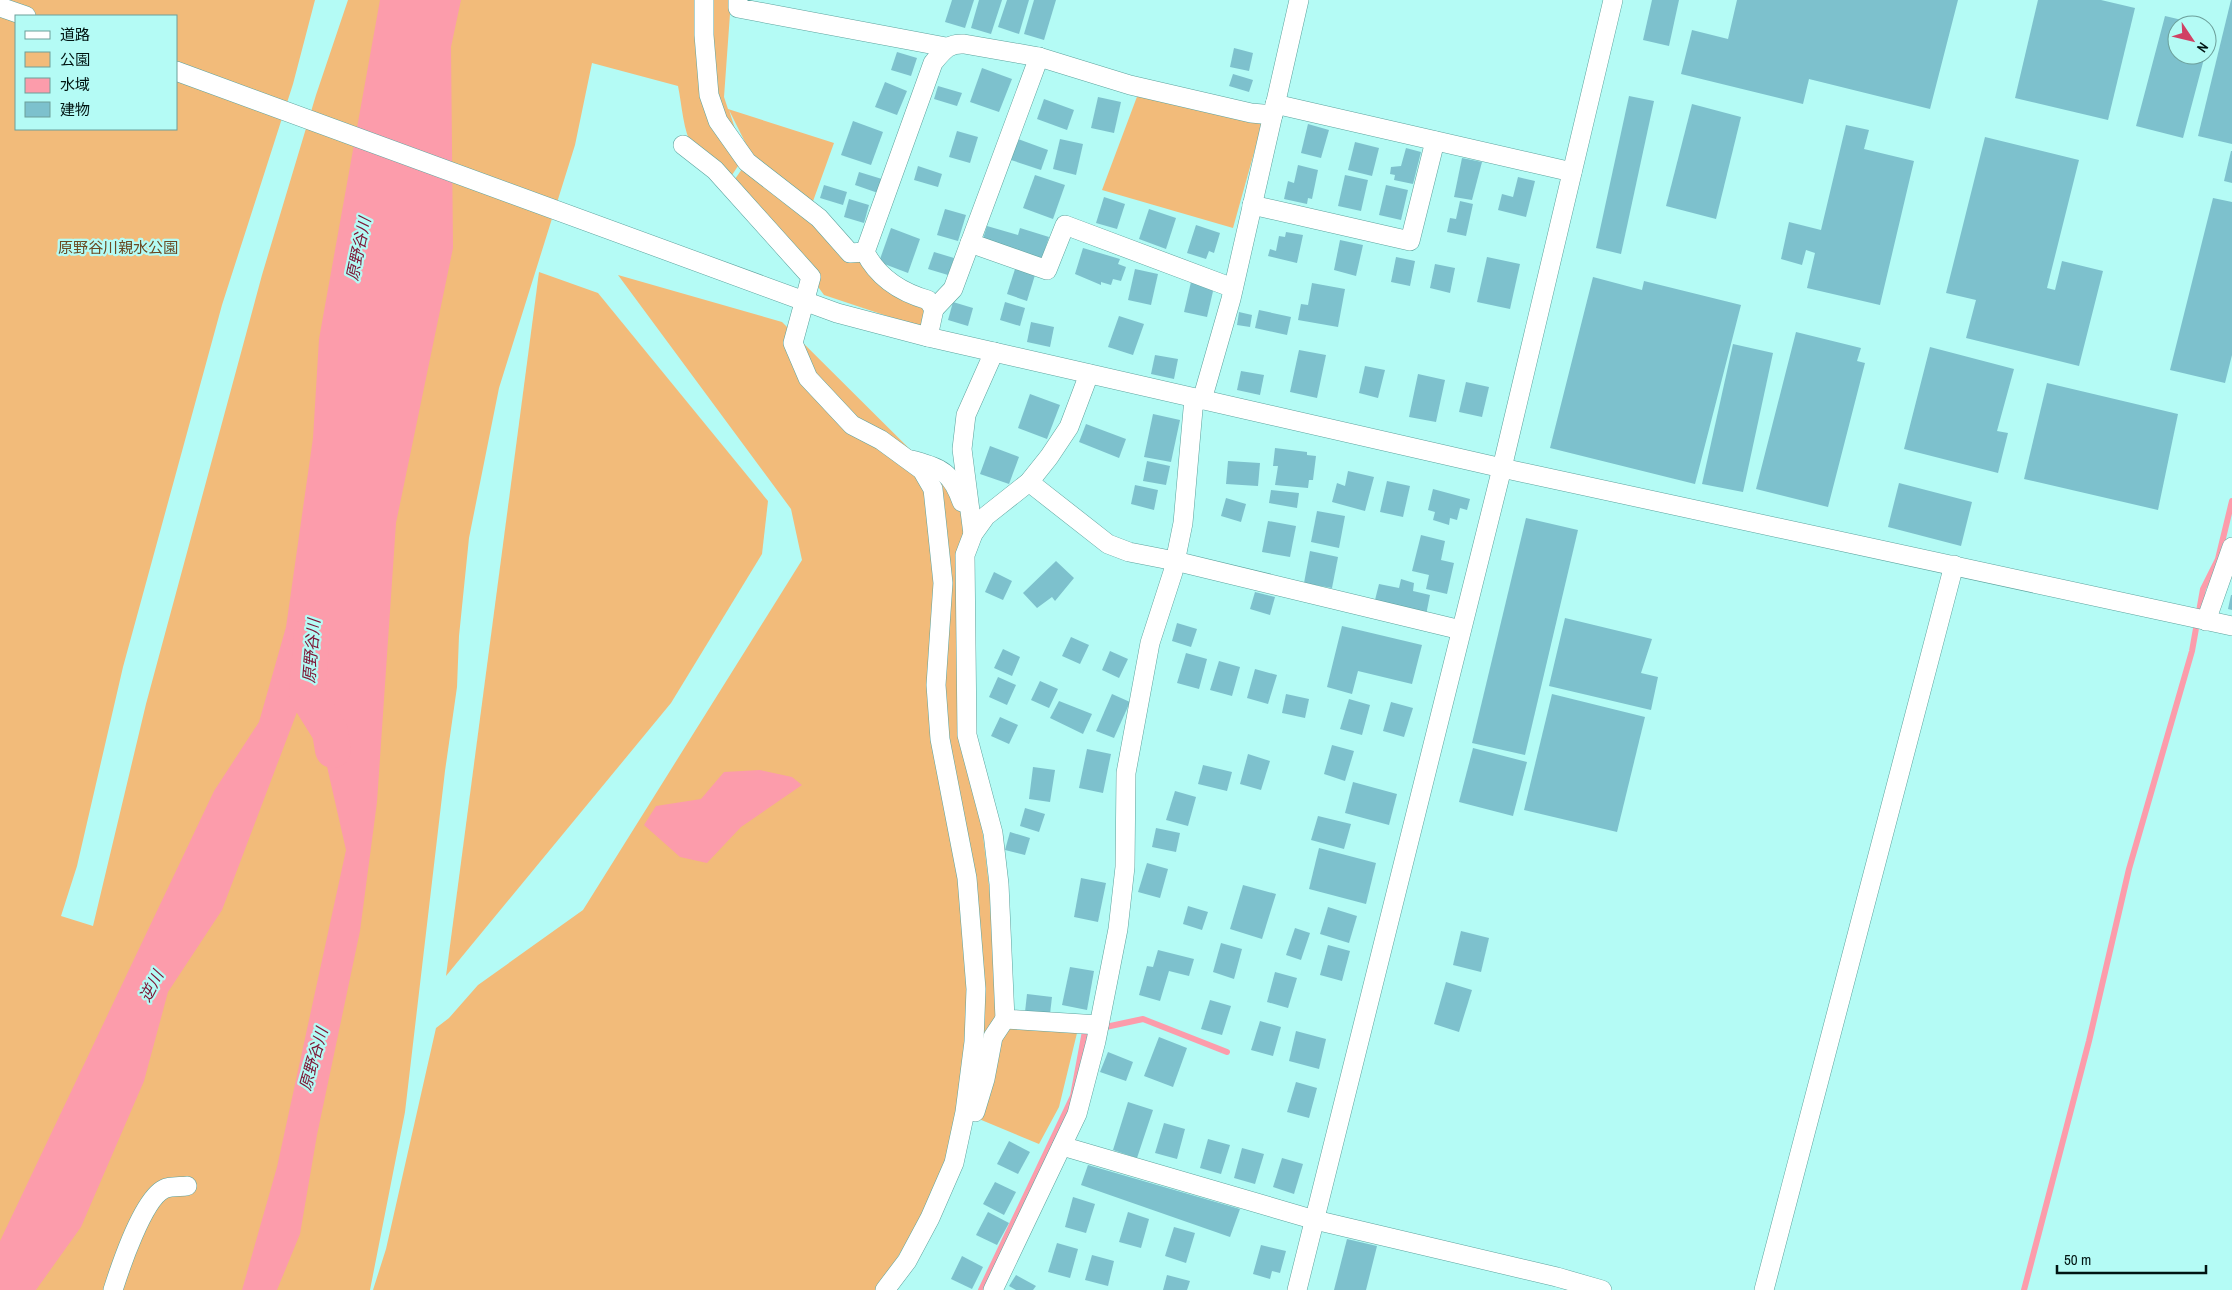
<svg xmlns="http://www.w3.org/2000/svg" width="2232" height="1290" font-family="'Archivo Narrow','Noto Sans JP',sans-serif">
<rect width="100%" height="100%" fill="#b4fbf5"/>
<!-- green -->
<g fill="#f2bb7a" fill-rule="evenodd">
<path d="M0 0H315L293 84 222 305 123 667 77 866 61 916 93 926 146 704 262 275 316 95 348 0H731L724 97 728 109 834 143 812 204 750 152 729 110 744 157 732 175C723 165 699 157 693 148 683 131 682 105 678 86L592 63 575 145 499 388 469 538 459 636 457 687 445 771 405 1112 370 1290H0ZM16 16H176V129H16Z"/>
<path d="M1138 94 1262 124 1233 228 1102 190Z"/>
<path d="M747 162 931 304 920 327 824 295 811 277 730 186Z"/>
<path d="M539 272 598 293 768 501 762 554 671 703 446 976Z"/>
<path d="M618 275 782 322 962 501 966 618 975 769 1005 1019 1077 1033 1059 1107 1039 1144 979 1119 985 1077 954 1163 878 1290H373L386 1249 436 1028 449 1018 478 985 583 910 802 560 791 509Z"/>
</g>
<!-- water -->
<g fill="#fc9cab">
<path d="M380 0H461L451 47 453 248 396 523 377 802 360 931 317 1135 300 1234 277 1290H242L277 1167 346 850 308 683 222 910 168 992 144 1081 81 1227 36 1290H0V1241L214 791 259 722 286 627 313 438 319 339Z"/>
<path d="M760 770 792 777 802 785 741 827 707 863 680 857 644 825 656 806 701 799 724 772Z"/>
</g>
<g fill="none" stroke-linecap="round" stroke-linejoin="round">
<!-- stream -->
<g stroke="#fc9cab" stroke-width="6">
<path d="M1101 1028 1143 1019 1227 1052"/>
<path d="M981 1290 1073 1096 1085 1031 1091 1030"/>
<path d="M2024 1290 2089 1041 2129 869 2192 651 2203 589 2218 559 2232 501"/>
</g>
<!-- river -->
<path stroke="#fc9cab" stroke-width="36" d="M312 633 307 695 330 732 333 750"/>
</g>
<!-- building -->
<g fill="#7dc1cd">
<path d="M952 0H974L965 28 945 22Z"/>
<path d="M979 0H1002L991 34 971 28Z"/>
<path d="M1007 0H1029L1019 34 998 27Z"/>
<path d="M1034 0H1056L1044 40 1024 34Z"/>
<path d="M1652 0H1679L1669 46 1643 40Z"/>
<path d="M1737 0H1958L1930 109 1809 79 1803 104 1681 74 1692 30 1728 39Z"/>
<path d="M2038 0H2101L2135 8 2108 120 2015 98Z"/>
<path d="M2231 0H2232V144L2198 136Z"/>
<path d="M2165 16 2199 24 2177 25V55H2205L2183 138 2136 126Z"/>
<path d="M2207 26 2212 28 2208 44H2207Z"/>
<path d="M1234 48 1253 53 1249 71 1230 67Z"/>
<path d="M897 52 917 58 911 76 891 70Z"/>
<path d="M982 68 1012 79 999 112 970 102Z"/>
<path d="M1233 74 1253 80 1249 92 1229 86Z"/>
<path d="M885 82 907 91 897 115 875 107Z"/>
<path d="M938 86 962 93 957 106 934 99Z"/>
<path d="M1629 96 1654 101 1621 254 1596 248Z"/>
<path d="M1098 97 1121 102 1114 133 1091 128Z"/>
<path d="M1044 99 1074 110 1067 130 1037 119Z"/>
<path d="M1692 104 1741 117 1716 219 1666 206Z"/>
<path d="M853 121 883 132 871 165 841 155Z"/>
<path d="M1308 124 1329 130 1321 158 1301 153Z"/>
<path d="M1846 125 1869 130 1864 149 1914 161 1880 305 1807 288 1815 253 1806 250 1802 265 1781 259 1789 222 1821 230Z"/>
<path d="M957 131 978 137 970 163 949 157Z"/>
<path d="M1985 137 2079 160 2047 288 2055 290 2062 261 2103 271 2079 366 1966 338 1976 300 1946 293Z"/>
<path d="M1018 139 1048 150 1041 170 1011 160Z"/>
<path d="M1060 139 1083 144 1076 175 1053 169Z"/>
<path d="M1355 142 1379 148 1372 176 1348 170Z"/>
<path d="M1406 148 1421 152 1413 184 1394 180 1395 175 1390 174 1391 167 1401 166Z"/>
<path d="M2231 151H2232V183L2224 181Z"/>
<path d="M1462 158 1482 162 1472 200 1454 197Z"/>
<path d="M1298 165 1318 170 1312 199 1308 198 1307 204 1284 199 1288 181 1294 183Z"/>
<path d="M918 166 942 174 938 187 914 180Z"/>
<path d="M859 172 882 179 878 193 855 185Z"/>
<path d="M1035 175 1065 185 1053 219 1023 208Z"/>
<path d="M1345 175 1368 180 1361 211 1338 206Z"/>
<path d="M1518 177 1535 181 1526 217 1498 210 1502 194 1513 197Z"/>
<path d="M824 185 847 192 843 205 820 198Z"/>
<path d="M1386 185 1408 190 1401 220 1379 215Z"/>
<path d="M1104 197 1125 204 1117 229 1096 223Z"/>
<path d="M2213 198 2232 202V355L2225 383 2170 370Z"/>
<path d="M849 199 869 205 864 223 844 217Z"/>
<path d="M1460 201 1473 204 1466 236 1447 232 1450 218 1456 219Z"/>
<path d="M945 209 966 215 958 241 937 235Z"/>
<path d="M1149 209 1176 218 1166 249 1139 239Z"/>
<path d="M1196 225 1220 233 1214 253 1209 251 1206 259 1187 253Z"/>
<path d="M987 226 1018 235 1020 228 1049 237 1041 261 982 242Z"/>
<path d="M891 228 920 239 908 273 879 262Z"/>
<path d="M1286 232 1303 235 1297 263 1268 256 1270 249 1276 251 1279 236 1285 237Z"/>
<path d="M1340 240 1363 245 1356 276 1334 270Z"/>
<path d="M1083 248 1120 259 1118 264 1126 267 1121 281 1113 279 1111 285 1101 282V285L1075 274Z"/>
<path d="M934 252 954 258 948 275 928 269Z"/>
<path d="M1396 257 1415 261 1410 286 1391 282Z"/>
<path d="M1487 257 1520 264 1510 309 1477 302Z"/>
<path d="M1435 264 1455 268 1450 293 1430 288Z"/>
<path d="M1015 269 1035 275 1027 301 1007 294Z"/>
<path d="M1135 269 1158 274 1151 305 1128 300Z"/>
<path d="M1593 277 1642 290 1644 281 1741 305 1695 484 1550 448Z"/>
<path d="M1191 282 1214 287 1207 317 1184 312Z"/>
<path d="M1312 283 1345 289 1338 327 1298 320 1301 304 1308 305Z"/>
<path d="M953 302 973 308 968 326 948 320Z"/>
<path d="M1005 302 1025 308 1020 326 1000 320Z"/>
<path d="M1259 310 1291 317 1287 335 1255 328Z"/>
<path d="M1239 312 1252 315 1250 327 1237 325Z"/>
<path d="M1119 316 1144 324 1133 355 1108 347Z"/>
<path d="M1031 322 1054 327 1050 347 1027 342Z"/>
<path d="M1796 332 1861 348 1857 361 1865 363 1828 507 1756 489Z"/>
<path d="M1733 344 1773 353 1743 492 1702 484Z"/>
<path d="M1930 347 2014 369 1997 431 2008 433 1998 473 1904 449Z"/>
<path d="M1299 350 1326 355 1317 398 1290 392Z"/>
<path d="M1155 355 1178 359 1174 379 1151 374Z"/>
<path d="M1365 366 1385 370 1378 398 1359 393Z"/>
<path d="M1241 371 1264 375 1260 395 1237 390Z"/>
<path d="M1418 374 1445 380 1436 422 1409 417Z"/>
<path d="M1466 382 1489 387 1482 417 1459 412Z"/>
<path d="M2047 383 2178 414 2158 510 2024 479Z"/>
<path d="M1030 394 1060 405 1047 439 1018 428Z"/>
<path d="M1153 414 1180 420 1171 462 1144 457Z"/>
<path d="M1086 424 1126 439 1119 458 1079 442Z"/>
<path d="M990 446 1019 457 1009 484 980 474Z"/>
<path d="M1275 448 1307 452V455L1316 456 1313 480H1309L1308 488 1275 485 1278 466H1273Z"/>
<path d="M1147 461 1170 466 1166 485 1143 481Z"/>
<path d="M1228 461 1260 463 1258 486 1226 484Z"/>
<path d="M1348 471 1374 477 1365 511 1332 502 1337 483 1345 486Z"/>
<path d="M1387 481 1410 486 1403 517 1380 512Z"/>
<path d="M1899 483 1972 502 1961 546 1888 527Z"/>
<path d="M1135 485 1158 490 1154 510 1131 504Z"/>
<path d="M1433 489 1470 499 1467 510 1460 508 1457 520 1450 518 1449 525 1433 520 1435 512 1428 510Z"/>
<path d="M1271 490 1299 493 1297 508 1269 503Z"/>
<path d="M1226 498 1246 504 1241 522 1221 516Z"/>
<path d="M1317 511 1345 516 1339 548 1311 542Z"/>
<path d="M1526 518 1578 530 1525 755 1472 743Z"/>
<path d="M1268 521 1296 526 1290 557 1262 552Z"/>
<path d="M1421 535 1445 541 1441 560 1454 563 1447 594 1426 589 1429 575 1412 571Z"/>
<path d="M1310 551 1338 557 1332 588 1304 583Z"/>
<path d="M1056 561 1074 578 1055 601 1052 597 1037 608 1023 593Z"/>
<path d="M994 572 1012 581 1003 600 985 592Z"/>
<path d="M1401 579 1414 583 1413 591 1430 595 1426 615 1374 604 1379 584 1399 588Z"/>
<path d="M1255 592 1275 597 1270 615 1250 609Z"/>
<path d="M2231 595H2232V610L2228 609Z"/>
<path d="M1565 618 1652 639 1641 673 1658 677 1651 710 1549 686Z"/>
<path d="M1177 623 1197 629 1191 647 1172 641Z"/>
<path d="M1342 626 1422 645 1412 684 1358 671 1352 694 1327 687Z"/>
<path d="M1071 637 1089 645 1080 664 1062 656Z"/>
<path d="M1003 649 1020 657 1012 676 994 668Z"/>
<path d="M1110 651 1128 659 1119 678 1102 670Z"/>
<path d="M1186 653 1207 659 1199 689 1177 683Z"/>
<path d="M1219 661 1240 667 1232 696 1210 690Z"/>
<path d="M1255 669 1277 675 1268 704 1247 698Z"/>
<path d="M998 677 1016 685 1007 705 989 697Z"/>
<path d="M1040 681 1058 689 1049 708 1031 700Z"/>
<path d="M1112 694 1130 702 1114 738 1096 731Z"/>
<path d="M1286 694 1309 699 1305 718 1282 713Z"/>
<path d="M1552 694 1645 717 1617 832 1524 810Z"/>
<path d="M1349 699 1370 705 1362 735 1340 729Z"/>
<path d="M1059 701 1092 714 1083 734 1050 718Z"/>
<path d="M1391 702 1413 708 1404 737 1383 731Z"/>
<path d="M1000 717 1018 725 1009 744 991 736Z"/>
<path d="M1332 745 1354 751 1345 781 1324 774Z"/>
<path d="M1473 748 1527 762 1513 816 1459 802Z"/>
<path d="M1087 749 1111 754 1103 793 1079 788Z"/>
<path d="M1248 754 1270 761 1261 790 1240 784Z"/>
<path d="M1203 765 1232 772 1227 791 1198 784Z"/>
<path d="M1033 767 1055 770 1050 802 1029 799Z"/>
<path d="M1353 782 1397 794 1389 825 1345 813Z"/>
<path d="M1175 791 1196 797 1188 826 1166 820Z"/>
<path d="M1025 808 1045 814 1039 832 1020 826Z"/>
<path d="M1318 816 1351 824 1344 849 1311 840Z"/>
<path d="M1156 828 1180 833 1176 852 1152 847Z"/>
<path d="M1010 832 1030 838 1025 855 1005 850Z"/>
<path d="M1319 848 1376 863 1366 904 1309 889Z"/>
<path d="M1147 863 1168 869 1160 898 1138 892Z"/>
<path d="M1081 878 1106 883 1098 922 1074 917Z"/>
<path d="M1243 885 1276 894 1262 939 1230 929Z"/>
<path d="M1188 906 1208 912 1202 930 1183 924Z"/>
<path d="M1328 907 1357 916 1349 943 1320 934Z"/>
<path d="M1295 928 1310 933 1301 960 1286 955Z"/>
<path d="M1461 931 1489 938 1481 972 1453 965Z"/>
<path d="M1221 943 1242 949 1234 979 1213 972Z"/>
<path d="M1328 945 1350 951 1342 981 1320 975Z"/>
<path d="M1158 950 1194 959 1189 976 1169 971 1160 1001 1139 995 1147 966 1153 967Z"/>
<path d="M1070 967 1094 971 1087 1010 1062 1005Z"/>
<path d="M1275 972 1297 978 1288 1008 1267 1002Z"/>
<path d="M1446 982 1472 990 1459 1032 1434 1024Z"/>
<path d="M1027 994 1052 997 1050 1014 1025 1012Z"/>
<path d="M1210 1000 1231 1006 1222 1035 1201 1029Z"/>
<path d="M1260 1021 1281 1027 1273 1056 1251 1050Z"/>
<path d="M1296 1031 1326 1039 1319 1069 1289 1061Z"/>
<path d="M1159 1037 1187 1048 1173 1087 1144 1076Z"/>
<path d="M1108 1052 1133 1062 1126 1081 1100 1072Z"/>
<path d="M1296 1082 1317 1088 1309 1118 1287 1112Z"/>
<path d="M1128 1102 1153 1110 1137 1158 1113 1150Z"/>
<path d="M1164 1123 1185 1129 1177 1159 1155 1153Z"/>
<path d="M1208 1139 1230 1145 1221 1174 1200 1168Z"/>
<path d="M1009 1141 1030 1152 1018 1174 997 1164Z"/>
<path d="M1242 1148 1264 1154 1255 1184 1234 1178Z"/>
<path d="M1282 1158 1303 1164 1294 1194 1273 1187Z"/>
<path d="M1088 1165 1240 1209 1230 1237 1081 1185Z"/>
<path d="M995 1182 1016 1192 1004 1215 983 1204Z"/>
<path d="M1073 1197 1095 1204 1086 1233 1065 1227Z"/>
<path d="M988 1212 1009 1223 997 1245 976 1235Z"/>
<path d="M1128 1212 1149 1219 1141 1248 1119 1242Z"/>
<path d="M1174 1227 1195 1233 1186 1263 1165 1256Z"/>
<path d="M1347 1239 1377 1246 1366 1290H1334Z"/>
<path d="M1057 1243 1078 1249 1070 1278 1048 1272Z"/>
<path d="M1261 1245 1286 1251 1280 1273 1272 1271 1270 1279 1253 1274Z"/>
<path d="M1092 1255 1114 1261 1108 1286 1085 1280Z"/>
<path d="M962 1256 983 1267 972 1289 951 1279Z"/>
<path d="M1016 1275 1036 1286 1033 1290H1016L1009 1286Z"/>
<path d="M1167 1275 1190 1281 1187 1290H1163Z"/>
</g>
<g fill="none" stroke-linecap="round" stroke-linejoin="round">
<!-- minor casing -->
<g stroke="#5da29d" stroke-width="20">
<g id="minor">
<path d="M704 0V35L709 95 718 121 747 162 819 218 850 253 865 252"/>
<path d="M738 0V8L946 47"/>
<path d="M0 7 26 16"/>
<path d="M176 71 837 313 928 337 1502 468 2232 626"/>
<path d="M1275 104 1572 172"/>
<path d="M683 145 715 170 811 277 793 343 808 378 852 425 881 440 922 470 933 489 943 583 936 685 940 739 967 878 976 989 974 1042 965 1112 954 1163 930 1218 907 1261 885 1290"/>
<path d="M1252 205 1410 241 1435 141"/>
<path d="M970 243 1047 270 1065 225 1233 288"/>
<path d="M934 309 953 289 1039 57"/>
<path d="M928 337 934 309 928 300C900 292 878 278 865 252L933 63C943 51 948 43 964 44L1039 57 1130 85 1251 113 1273 115"/>
<path d="M1089 374 1069 427 1049 457 1029 482 986 516 973 534 965 555 967 735 993 833 999 884 1005 1019 1099 1025"/>
<path d="M1202 400 1231 299 1299 0"/>
<path d="M912 460C942 469 951 471 962 502"/>
<path d="M1029 482 1108 544 1129 552 1175 561 1461 630"/>
<path d="M973 534 962 449 966 415 994 352"/>
<path d="M2206 621 2232 547"/>
<path d="M975 1112 985 1079 993 1037 1005 1019"/>
<path d="M1062 1146 1315 1220 1557 1277 1602 1290"/>
<path d="M113 1290C120 1268 143 1199 164 1189 170 1186 181 1187 187 1186"/>
<path d="M993 1290 1077 1114 1096 1041 1118 929 1125 867 1126 773 1150 643 1173 572 1183 523 1194 398"/>
<path d="M1297 1290 1502 468 1613 0"/>
<path d="M1764 1290 1954 565"/>
</g>
</g>
<!-- minor -->
<use href="#minor" stroke="#fff" stroke-width="19"/>
</g>
<g text-anchor="middle" dominant-baseline="central" stroke-width="4.5" stroke-linejoin="round" paint-order="stroke">
<!-- park labels -->
<g font-size="15" fill="#6a4a23" stroke="#b4fbf5">
<text x="118" y="247">原野谷川親水公園</text>
</g>
<!-- water labels -->
<g font-size="16" font-style="italic" fill="#7d1333" stroke="#b4fbf5">
<text transform="translate(358 249) rotate(-78)">原野谷川</text>
<text transform="translate(311 651) rotate(-85)">原野谷川</text>
<text transform="translate(151 986) rotate(-62)">逆川</text>
<text transform="translate(313 1059) rotate(-74)">原野谷川</text>
</g>
</g>
<!-- legend -->
<rect x="15" y="15" width="162" height="115" fill="#b4fbf5" stroke="#6c9f9a"/>
<rect x="25" y="31" width="25" height="8" fill="#ffffff" stroke="#6c9f9a"/>
<text x="60" y="40" font-size="15" fill="#001412">道路</text>
<rect x="25" y="52" width="25" height="15" fill="#f2bb7a" stroke="#6c9f9a"/>
<text x="60" y="65" font-size="15" fill="#001412">公園</text>
<rect x="25" y="78" width="25" height="15" fill="#fc9cab" stroke="#6c9f9a"/>
<text x="60" y="90" font-size="15" fill="#001412">水域</text>
<rect x="25" y="102" width="25" height="15" fill="#7dc1cd" stroke="#6c9f9a"/>
<text x="60" y="115" font-size="15" fill="#001412">建物</text>
<!-- north arrow -->
<g transform="translate(2192 40) rotate(125)"><circle r="24" fill="#b4fbf5" stroke="#6c9f9a"/>
<path d="M0-4L9 19L0 12L-9 19Z" fill="#d04164"/>
<text y="-8" font-size="14" font-weight="bold" text-anchor="middle" fill="#001412">N</text>
</g>
<!-- scale -->
<path d="M2057 1265v8h149v-8" fill="none" stroke="#001412" stroke-width="2.5"/>
<text x="2064" y="1265" font-size="15" fill="#001412" stroke="#b4fbf5" stroke-width="4" paint-order="stroke">50 m</text>
</svg>
